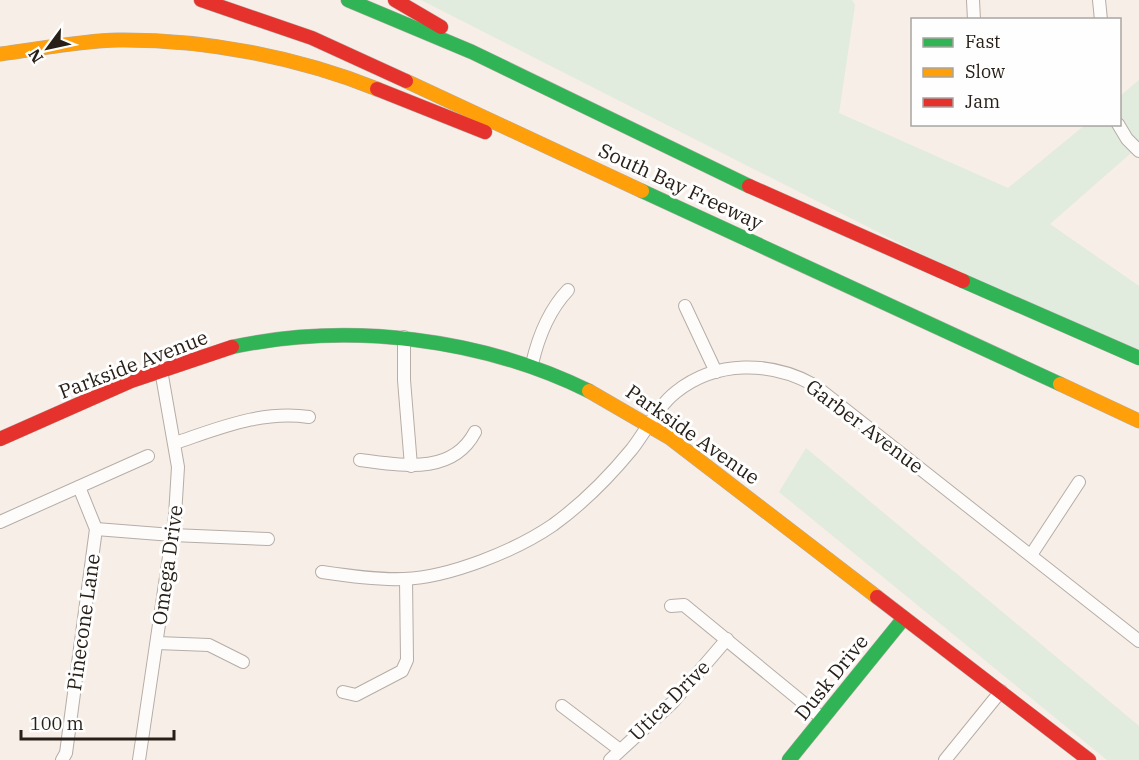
<svg xmlns="http://www.w3.org/2000/svg" width="1139" height="760" font-family="'IBM Plex Serif',serif">
<rect width="100%" height="100%" fill="#f6eee7"/>
<!-- green -->
<g fill="#e1ebde">
<path d="M421 0H852L855 5 839 113 1008 188 1085 125 1120 124V96L1139 80V146L1050 224 1139 286V350L943 265Z"/>
<path d="M806 448 1139 726V760H1107L779 492Z"/>
</g>
<g fill="none" stroke-linecap="round" stroke-linejoin="round">
<!-- street casing -->
<g stroke="#b5ada6" stroke-width="14">
<g id="street">
<path d="M973 0 974 20"/>
<path d="M1099 0 1101 20"/>
<path d="M1118 124 1127 139 1139 151"/>
<path d="M685 306 716 372"/>
<path d="M404 337V380L411 466"/>
<path d="M532 364C538 338 549 310 568 290"/>
<path d="M175 443C220 428 262 410 309 417"/>
<path d="M360 460C400 465 452 476 475 432"/>
<path d="M0 522 148 456"/>
<path d="M96 529 172 535 268 539"/>
<path d="M1031 555 1079 482"/>
<path d="M322 572C349 576 377 580 404 579 450 577 515 551 553 525 582 504 609 477 632 449 646 431 658 406 676 392 716 360 771 361 814 385L1139 641"/>
<path d="M671 606 684 605 823 719"/>
<path d="M157 643 209 645 243 662"/>
<path d="M343 692 356 695 402 671 407 660 406 579"/>
<path d="M562 706 620 750"/>
<path d="M62 760 66 753 96 529 79 487"/>
<path d="M139 760 175 516 178 467 161 370"/>
<path d="M610 760 673 702 727 639"/>
<path d="M945 760 1001 691"/>
</g>
</g>
<!-- fast casing -->
<g stroke="#b5ada6" stroke-width="15">
<g id="fast">
<path d="M348 0 472 52 749 186"/>
<path d="M642 191 1060 384"/>
<path d="M963 281 1139 358"/>
<path d="M232 347C350 322 481 338 589 391"/>
<path d="M789 760 904 618"/>
</g>
</g>
<!-- slow casing -->
<g stroke="#b5ada6" stroke-width="15">
<g id="slow">
<path d="M0 54C39 49 79 41 118 40 204 39 297 57 377 89"/>
<path d="M406 81 642 191"/>
<path d="M1060 384 1139 421"/>
<path d="M589 391 670 438 877 597"/>
</g>
</g>
<!-- jam casing -->
<g stroke="#b5ada6" stroke-width="15">
<g id="jam">
<path d="M201 0 312 38 406 81"/>
<path d="M395 0 441 27"/>
<path d="M377 89 485 132"/>
<path d="M749 186 963 281"/>
<path d="M0 439 131 381 232 347"/>
<path d="M877 597 1089 760"/>
</g>
</g>
<!-- street -->
<use href="#street" stroke="#fefcfb" stroke-width="12"/>
<!-- fast -->
<use href="#fast" stroke="#30b455" stroke-width="14"/>
<!-- slow -->
<use href="#slow" stroke="#ff9f0a" stroke-width="14"/>
<!-- jam -->
<use href="#jam" stroke="#e5322d" stroke-width="14"/>
</g>
<g text-anchor="middle" dominant-baseline="central" stroke-width="6" stroke-linejoin="round" paint-order="stroke">
<!-- street labels -->
<g font-size="20" fill="#282018" stroke="#fefefe">
<text transform="translate(681 186) rotate(25)">South Bay Freeway</text>
<text transform="translate(133 364) rotate(-21)">Parkside Avenue</text>
<text transform="translate(865 426) rotate(37)">Garber Avenue</text>
<text transform="translate(693 434) rotate(35)">Parkside Avenue</text>
<text transform="translate(167 565) rotate(-82)">Omega Drive</text>
<text transform="translate(83 622) rotate(-82)">Pinecone Lane</text>
<text transform="translate(831 677) rotate(-51)">Dusk Drive</text>
<text transform="translate(669 700) rotate(-45)">Utica Drive</text>
</g>
</g>
<!-- legend -->
<rect x="911" y="18" width="210" height="108" fill="#fefefe" stroke="#a8a5a2" stroke-width="1.5"/>
<rect x="923" y="38" width="30" height="9" fill="#30b455" stroke="#a8a5a2" stroke-width="1.5"/>
<text x="965" y="48" font-size="18" fill="#282018">Fast</text>
<rect x="923" y="68" width="30" height="9" fill="#ff9f0a" stroke="#a8a5a2" stroke-width="1.5"/>
<text x="965" y="78" font-size="18" fill="#282018">Slow</text>
<rect x="923" y="98" width="30" height="9" fill="#e5322d" stroke="#a8a5a2" stroke-width="1.5"/>
<text x="965" y="108" font-size="18" fill="#282018">Jam</text>
<!-- north arrow -->
<g transform="translate(48 48) rotate(237)" stroke="#fefefe" stroke-width="4.5" paint-order="stroke">
<path d="M0-4.5L10 22L0 15L-10 22Z" fill="#282018"/>
<text y="-9" font-size="16" font-weight="bold" text-anchor="middle" fill="#282018">N</text>
</g>
<!-- scale -->
<path d="M21 730v9h153v-9" fill="none" stroke="#282018" stroke-width="3"/>
<text x="30" y="730" font-size="18" fill="#282018" stroke="#fefefe" stroke-width="4.5" paint-order="stroke">100 m</text>
</svg>
